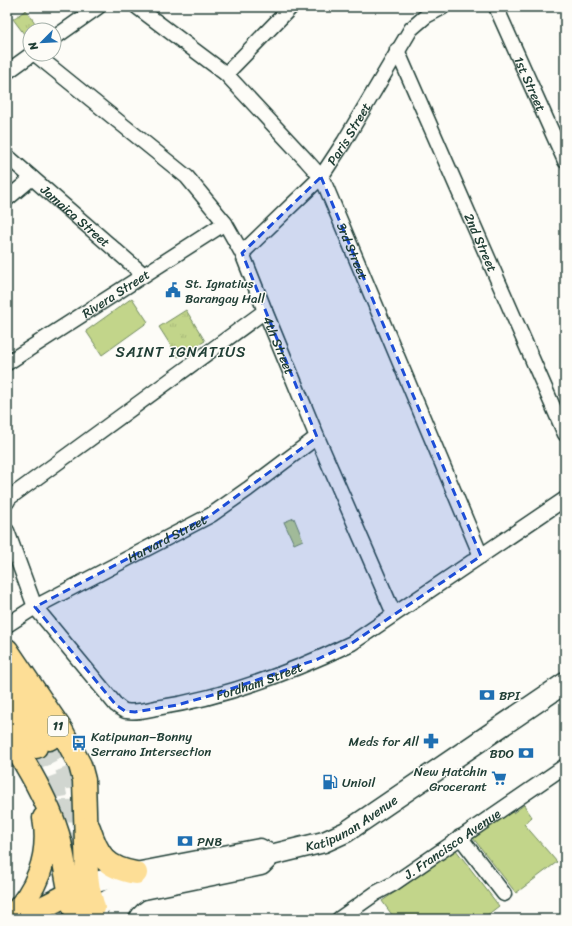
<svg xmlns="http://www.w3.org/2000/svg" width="572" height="926" font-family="Sriracha,sans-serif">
<defs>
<pattern id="park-tufts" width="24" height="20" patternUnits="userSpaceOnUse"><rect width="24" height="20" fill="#c2d58a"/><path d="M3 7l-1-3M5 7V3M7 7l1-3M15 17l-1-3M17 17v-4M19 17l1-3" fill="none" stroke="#a6b878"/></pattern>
</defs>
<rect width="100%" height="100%" fill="#fdfcf7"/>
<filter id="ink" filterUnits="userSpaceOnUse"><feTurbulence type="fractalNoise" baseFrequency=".025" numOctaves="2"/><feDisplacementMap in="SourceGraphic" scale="8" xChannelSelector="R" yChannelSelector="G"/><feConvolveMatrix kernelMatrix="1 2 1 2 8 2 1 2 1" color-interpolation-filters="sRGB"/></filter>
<g filter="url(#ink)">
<!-- green -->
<g fill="#c2d58a" stroke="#70895f">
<path d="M132 298 148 322 102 355 86 331Z"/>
<path d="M294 518 303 540 294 544 284 522Z"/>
<path d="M524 805 532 817 524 824 557 862 516 893 473 838 511 810 513 813Z"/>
<path d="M456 850 499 906 482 919H395L382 901Z"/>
</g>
<!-- park -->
<g fill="url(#park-tufts)" stroke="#70895f">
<path d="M26 10 40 30H30V42L13 19Z"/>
<path d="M186 310 205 341 178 357 159 327Z"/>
</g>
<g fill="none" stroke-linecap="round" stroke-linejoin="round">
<!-- primary-tunnel -->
<g stroke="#d1d6d0" stroke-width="22" stroke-dasharray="22 11" stroke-linecap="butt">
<path d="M49 739C56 749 63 759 67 771 72 785 71 801 72 816 72 850 74 892 51 919"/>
<path d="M36 747C50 770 57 786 58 815"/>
</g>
<!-- street casing -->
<g stroke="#1f3d34" stroke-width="17">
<g id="street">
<path id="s1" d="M137 7 226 74 306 160 321 177 326 187 481 556"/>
<path id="s2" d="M496 7 565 161"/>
<path d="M54 38 98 7"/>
<path id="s3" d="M397 50 565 434"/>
<path id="s4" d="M35 54 187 177 225 223 242 253 265 311 317 437 394 614"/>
<path d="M7 72 32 54"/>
<path d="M226 74 291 7"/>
<path id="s5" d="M7 156 144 275"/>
<path d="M7 199 32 178"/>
<path id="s6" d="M242 253 321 177 344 142 411 29 426 16 443 7"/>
<path id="s7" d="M7 363 225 223"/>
<path d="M7 502 9 498 265 311"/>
<path id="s8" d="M7 531 35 607 116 705C119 707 123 711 126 711 136 713 147 710 156 708 223 698 292 672 352 643L565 499"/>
<path id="s9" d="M7 625 35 607 211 515 248 489 317 437"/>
<path d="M460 837 504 894"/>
<path id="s10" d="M339 919 376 893 393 884 565 766"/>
</g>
</g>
<!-- secondary casing -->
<g stroke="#1f3d34" stroke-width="23">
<g id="secondary">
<path d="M88 884 120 876 260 849 271 855"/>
<path id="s11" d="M99 919 94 908 112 898 139 890 261 865 271 855 324 842 346 832 565 683"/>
<path d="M117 919C119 906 127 898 138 891"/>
</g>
</g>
<!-- primary casing -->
<g stroke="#1f3d34" stroke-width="25">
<g id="primary">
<path d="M7 650 62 731 80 765 84 780 87 876 89 890 94 908 76 919"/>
<path d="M7 678 49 739"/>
<path d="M7 707 36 747"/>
<path d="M7 735C27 765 47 799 58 834 66 862 66 891 78 918"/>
<path d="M89 828C98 856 106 868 136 873"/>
<path d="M9 919C36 892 51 857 44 818"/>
<path d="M20 919 83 887"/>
</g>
</g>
<!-- street -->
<use href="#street" stroke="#fdfcf7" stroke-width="14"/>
<!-- secondary -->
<use href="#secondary" stroke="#fdfcf7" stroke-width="20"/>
<!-- primary -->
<use href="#primary" stroke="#fdde96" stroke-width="22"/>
</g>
</g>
<!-- marked area -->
<path fill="#1d4ed8" fill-opacity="0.2" stroke="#1d4ed8" stroke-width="3" stroke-dasharray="8 5" stroke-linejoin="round" d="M321 177 481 556 352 643 318 659 216 694 177 705 135 712 125 711 116 705 35 607 211 515 317 437 242 253Z"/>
<!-- icons -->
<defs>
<g id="civic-bare" transform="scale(1.2)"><path d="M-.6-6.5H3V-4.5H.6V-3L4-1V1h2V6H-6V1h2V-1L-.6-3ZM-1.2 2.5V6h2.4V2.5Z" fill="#1f6fb2" stroke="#fdfcf7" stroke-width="2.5" paint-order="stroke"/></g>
<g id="bank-bare" transform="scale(1.2)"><path d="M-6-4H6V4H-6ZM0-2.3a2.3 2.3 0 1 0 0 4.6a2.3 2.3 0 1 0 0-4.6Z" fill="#1f6fb2" stroke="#fdfcf7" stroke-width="2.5" paint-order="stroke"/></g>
<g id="pharmacy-bare" transform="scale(1.2)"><path d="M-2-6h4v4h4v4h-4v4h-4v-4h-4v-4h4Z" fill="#1f6fb2" stroke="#fdfcf7" stroke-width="2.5" paint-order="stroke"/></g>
<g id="bus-bare" transform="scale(1.2)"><path d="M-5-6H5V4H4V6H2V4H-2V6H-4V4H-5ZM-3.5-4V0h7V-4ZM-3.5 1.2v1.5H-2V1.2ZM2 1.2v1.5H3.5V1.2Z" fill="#1f6fb2" stroke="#fdfcf7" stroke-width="2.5" paint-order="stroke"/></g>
<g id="supermarket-bare" transform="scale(1.2)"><path d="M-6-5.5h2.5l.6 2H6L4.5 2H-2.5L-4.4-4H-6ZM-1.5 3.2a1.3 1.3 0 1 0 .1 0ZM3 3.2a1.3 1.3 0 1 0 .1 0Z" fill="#1f6fb2" stroke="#fdfcf7" stroke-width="2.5" paint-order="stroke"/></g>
<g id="fuel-bare" transform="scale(1.2)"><path d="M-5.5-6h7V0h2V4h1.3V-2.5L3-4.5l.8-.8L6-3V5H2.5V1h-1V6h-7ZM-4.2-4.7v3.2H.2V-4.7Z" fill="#1f6fb2" stroke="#fdfcf7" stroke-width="2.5" paint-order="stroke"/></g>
</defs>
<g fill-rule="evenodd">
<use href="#civic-bare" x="173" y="290"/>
<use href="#bank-bare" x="487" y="695"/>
<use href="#pharmacy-bare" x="431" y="741"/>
<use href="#bus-bare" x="79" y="743"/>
<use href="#bank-bare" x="526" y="753"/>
<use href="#supermarket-bare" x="499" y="778"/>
<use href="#fuel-bare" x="330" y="782"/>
<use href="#bank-bare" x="185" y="841"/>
</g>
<g text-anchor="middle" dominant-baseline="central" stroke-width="3" stroke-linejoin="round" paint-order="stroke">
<!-- shield labels -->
<rect fill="#fdfcf7" stroke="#62766e" stroke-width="1" x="48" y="716" width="20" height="20" rx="3"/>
<g font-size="12" font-weight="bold" fill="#1f3d34">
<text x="58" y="726">11</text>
</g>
<!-- street labels -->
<g font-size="13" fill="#1f3d34" stroke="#fdfcf7">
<text stroke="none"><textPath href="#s2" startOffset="84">1st Street</textPath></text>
<text stroke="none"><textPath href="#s6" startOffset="161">Paris Street</textPath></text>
<text stroke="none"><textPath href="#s5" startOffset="91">Jamaica Street</textPath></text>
<text stroke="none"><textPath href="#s3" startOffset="210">2nd Street</textPath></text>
<text stroke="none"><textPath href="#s1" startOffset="332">3rd Street</textPath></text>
<text stroke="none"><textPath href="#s7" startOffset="129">Rivera Street</textPath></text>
<text stroke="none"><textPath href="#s4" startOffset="389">4th Street</textPath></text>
<text stroke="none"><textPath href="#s9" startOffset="182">Harvard Street</textPath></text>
<text stroke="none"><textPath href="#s8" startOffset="357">Fordham Street</textPath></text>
<text stroke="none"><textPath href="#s11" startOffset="287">Katipunan Avenue</textPath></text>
<text stroke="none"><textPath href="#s10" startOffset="136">J. Francisco Avenue</textPath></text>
</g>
<!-- poi labels -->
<g font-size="13" fill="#1f3d34" stroke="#fdfcf7" text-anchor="start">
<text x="185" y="283">St. Ignatius<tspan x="185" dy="15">Barangay Hall</tspan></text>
<text x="499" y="695">BPI</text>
<text x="91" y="736">Katipunan–Bonny<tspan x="91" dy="15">Serrano Intersection</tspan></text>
<text x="419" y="741" text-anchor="end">Meds for All</text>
<text x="514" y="753" text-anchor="end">BDO</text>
<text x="487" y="771" text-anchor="end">New Hatchin<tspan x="487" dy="15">Grocerant</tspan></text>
<text x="342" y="782">Unioil</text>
<text x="197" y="841">PNB</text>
</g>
<!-- quarter labels -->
<g font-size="15" letter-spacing="1" fill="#1f3d34" stroke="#fdfcf7">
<text x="181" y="352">SAINT IGNATIUS</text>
</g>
</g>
<!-- margin -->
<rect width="572" height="926" fill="none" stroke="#fdfcf7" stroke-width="24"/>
<rect x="12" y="12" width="548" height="902" fill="none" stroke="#1f3d34" stroke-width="1.5" filter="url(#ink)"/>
<!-- north arrow -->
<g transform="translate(42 42) rotate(246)"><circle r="19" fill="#fdfcf7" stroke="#a4b0a9"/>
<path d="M0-3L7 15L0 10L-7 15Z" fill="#1f6fb2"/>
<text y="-6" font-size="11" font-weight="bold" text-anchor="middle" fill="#1f3d34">N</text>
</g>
</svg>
